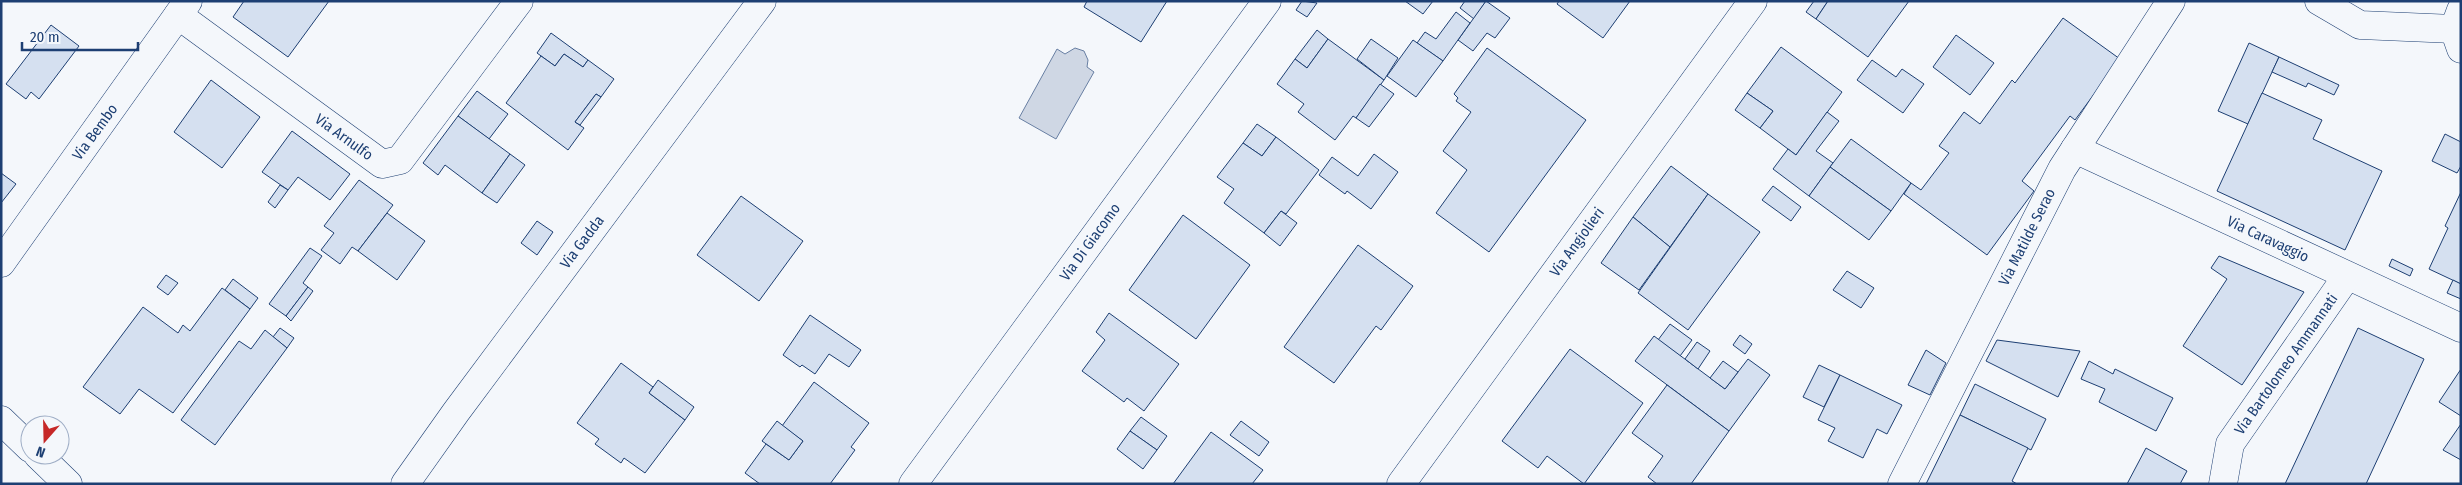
<svg xmlns="http://www.w3.org/2000/svg" width="2462" height="485" font-family="'Fira Sans Condensed',sans-serif">
<rect width="100%" height="100%" fill="#f4f7fb"/>
<!-- water -->
<path fill="#cfd7e4" stroke="#687fa3" d="M1075 48 1084 51 1088 60 1087 67 1094 72 1056 139 1019 118 1057 49 1065 54Z"/>
<!-- building -->
<g fill="#d5e0f0" stroke="#1d3f73">
<path d="M244 1H329L288 57 233 17Z"/>
<path d="M1087 1H1167L1141 42 1084 7Z"/>
<path d="M1302 1 1317 3 1307 17 1296 10Z"/>
<path d="M1405 1H1433L1423 14Z"/>
<path d="M1465 1H1486L1474 19 1460 8Z"/>
<path d="M1486 1 1510 18 1495 38 1487 33 1473 51 1458 40Z"/>
<path d="M1559 1H1630L1603 38 1557 4Z"/>
<path d="M1814 1H1828L1816 19 1806 12Z"/>
<path d="M1828 1H1909L1868 57 1816 19Z"/>
<path d="M1456 12 1470 23 1443 61 1417 43 1425 32 1436 39Z"/>
<path d="M2063 18 2120 59 2075 120 2070 116 2022 181 2034 191 1987 255 1904 194 1911 183 1921 190 1949 153 1939 146 1964 112 1980 124 2012 80 2015 83Z"/>
<path d="M51 25 79 46 39 99 31 92 26 99 6 84Z"/>
<path d="M1317 30 1328 39 1307 68 1295 59Z"/>
<path d="M551 33 588 60 583 67 564 54 555 66 537 53Z"/>
<path d="M1956 35 1994 63 1970 95 1933 67Z"/>
<path d="M1328 39 1384 80 1356 118 1353 116 1335 140 1298 112 1304 104 1277 84 1295 59 1307 68Z"/>
<path d="M1371 39 1398 58 1384 80 1357 59Z"/>
<path d="M1413 40 1443 61 1416 97 1387 76Z"/>
<path d="M2249 43 2279 57 2248 124 2218 111Z"/>
<path d="M1781 47 1842 92 1796 155 1760 128 1773 111 1747 93Z"/>
<path d="M1487 48 1586 120 1489 252 1436 213 1467 170 1443 151 1471 112 1456 101 1458 98 1454 94Z"/>
<path d="M564 54 583 67 588 60 614 79 601 97 596 94 575 122 584 128 568 150 506 103 541 56 555 66Z"/>
<path d="M2279 57 2339 85 2334 95 2308 83 2306 87 2272 72Z"/>
<path d="M1872 60 1896 77 1902 69 1924 84 1903 113 1857 80Z"/>
<path d="M211 80 260 117 222 168 174 132Z"/>
<path d="M1380 84 1394 94 1369 127 1356 118Z"/>
<path d="M477 91 508 114 489 139 458 116Z"/>
<path d="M1747 93 1773 111 1760 128 1735 110Z"/>
<path d="M2262 93 2322 120 2313 139 2382 171 2345 250 2217 191Z"/>
<path d="M596 94 601 97 580 125 575 122Z"/>
<path d="M1827 112 1839 121 1816 151 1833 163 1809 196 1773 169 1788 149 1796 155Z"/>
<path d="M458 116 510 154 482 193 445 165 438 175 423 163Z"/>
<path d="M1257 124 1276 137 1262 156 1243 143Z"/>
<path d="M292 131 350 174 330 200 298 177 288 190 262 172Z"/>
<path d="M2445 134 2461 142V166L2457 173 2432 161Z"/>
<path d="M1276 137 1319 170 1286 214 1281 211 1264 233 1224 203 1234 189 1217 177 1243 143 1262 156Z"/>
<path d="M1851 139 1911 183 1891 211 1830 167Z"/>
<path d="M510 154 525 165 497 203 482 193Z"/>
<path d="M1374 154 1398 172 1371 209 1347 191 1345 194 1319 175 1332 157 1358 176Z"/>
<path d="M1671 166 1708 194 1670 247 1633 217Z"/>
<path d="M1830 167 1891 211 1869 240 1809 196Z"/>
<path d="M1 173 16 184 1 203Z"/>
<path d="M359 180 393 205 358 251 352 247 340 264 321 250 334 233 324 226Z"/>
<path d="M280 185 288 190 275 208 268 202Z"/>
<path d="M1773 186 1801 207 1791 221 1762 200Z"/>
<path d="M2461 192V284L2429 269 2448 228 2445 226Z"/>
<path d="M1708 194 1760 232 1688 330 1638 293Z"/>
<path d="M741 196 803 241 759 301 697 255Z"/>
<path d="M1281 211 1297 223 1280 246 1264 233Z"/>
<path d="M387 213 425 241 397 280 358 251Z"/>
<path d="M1183 215 1250 265 1196 339 1129 290Z"/>
<path d="M1633 217 1670 247 1639 290 1601 263Z"/>
<path d="M537 221 553 232 537 255 521 243Z"/>
<path d="M1358 245 1413 286 1381 330 1376 326 1334 383 1284 347Z"/>
<path d="M310 248 322 256 303 283 308 287 286 316 269 304Z"/>
<path d="M2219 256 2304 292 2242 385 2183 346 2227 279 2211 268Z"/>
<path d="M2392 259 2413 269 2410 276 2389 266Z"/>
<path d="M1847 271 1874 288 1861 308 1833 290Z"/>
<path d="M166 275 178 283 168 295 157 287Z"/>
<path d="M233 279 258 298 250 309 225 290Z"/>
<path d="M2453 280 2461 284V299L2447 293Z"/>
<path d="M308 287 313 291 291 321 286 316Z"/>
<path d="M222 288 250 309 173 413 139 389 120 414 83 387 143 307 178 333 183 325 190 331Z"/>
<path d="M1109 313 1179 364 1144 411 1127 398 1124 402 1082 371 1105 340 1096 332Z"/>
<path d="M810 315 861 350 849 367 829 354 815 374 802 365 800 367 783 355Z"/>
<path d="M1670 324 1692 340 1680 356 1658 340Z"/>
<path d="M280 328 294 338 287 348 273 337Z"/>
<path d="M2358 328 2424 359 2366 484H2285Z"/>
<path d="M265 330 287 348 215 445 181 420 239 341 251 349Z"/>
<path d="M1740 335 1752 344 1745 354 1733 345Z"/>
<path d="M1654 336 1725 389 1748 359 1770 375 1729 431 1635 361Z"/>
<path d="M1997 340 2080 351 2058 397 1986 361Z"/>
<path d="M1697 342 1710 351 1698 369 1685 359Z"/>
<path d="M1570 349 1643 403 1584 484 1547 456 1538 468 1502 441Z"/>
<path d="M1926 350 1946 363 1930 395 1908 385Z"/>
<path d="M1723 361 1738 372 1725 389 1710 378Z"/>
<path d="M2089 361 2113 374 2115 369 2173 398 2156 431 2099 402 2105 389 2081 379Z"/>
<path d="M621 363 653 387 649 393 685 420 645 473 624 458 621 463 595 444 599 439 577 423Z"/>
<path d="M1819 365 1840 375 1824 407 1803 397Z"/>
<path d="M2461 369V416L2439 402Z"/>
<path d="M1840 375 1902 405 1887 434 1877 429 1863 458 1828 441 1835 428 1818 420Z"/>
<path d="M658 380 694 407 685 420 649 393Z"/>
<path d="M814 382 869 423 851 447 855 450 830 484H760L745 473 766 444 789 460 803 441 782 426Z"/>
<path d="M1975 384 2046 419 2031 450 1960 415Z"/>
<path d="M1667 385 1729 431 1691 484H1657L1648 477 1663 456 1632 433Z"/>
<path d="M1960 415 2028 448 2012 481 2017 484H1926Z"/>
<path d="M1141 417 1167 436 1157 450 1130 431Z"/>
<path d="M777 421 803 441 789 460 762 441Z"/>
<path d="M1241 421 1269 442 1259 456 1230 435Z"/>
<path d="M2461 424V460L2443 450Z"/>
<path d="M1130 431 1157 450 1143 469 1117 449Z"/>
<path d="M1211 432 1263 470 1252 484H1173Z"/>
<path d="M2146 448 2187 471 2180 484H2127Z"/>
</g>
<g fill="none" stroke-linecap="round" stroke-linejoin="round">
<!-- minor casing -->
<g stroke="#1d3f73" stroke-width="29">
<g id="minor">
<path d="M2319 1 2360 25 2454 29"/>
<path d="M2461 10 2454 29 2461 49"/>
<path d="M178 15 382 164 400 160 519 1"/>
<path d="M2075 149 2461 328"/>
<path d="M1 263 188 1"/>
<path d="M405 484 456 412 762 1"/>
<path d="M913 484 1267 1"/>
<path d="M1401 484 1753 1"/>
<path d="M1902 484 2062 169 2171 1"/>
<path d="M2223 484 2230 444 2347 276"/>
</g>
</g>
<!-- tertiary casing -->
<g stroke="#1d3f73" stroke-width="29">
<g id="tertiary">
<path d="M1 420 30 448"/>
<path d="M38 455 68 484"/>
</g>
</g>
<!-- minor -->
<use href="#minor" stroke="#f4f7fb" stroke-width="28"/>
<!-- tertiary -->
<use href="#tertiary" stroke="#f4f7fb" stroke-width="28"/>
</g>
<g text-anchor="middle" dominant-baseline="central" stroke-width="4" stroke-linejoin="round" paint-order="stroke">
<!-- street labels -->
<g font-size="15" fill="#1d3f73" stroke="#f4f7fb">
<text transform="translate(95 132) rotate(-54)">Via Bembo</text>
<text transform="translate(344 137) rotate(36)">Via Arnulfo</text>
<text transform="translate(2027 237) rotate(-63)">Via Matilde Serao</text>
<text transform="translate(2268 239) rotate(25)">Via Caravaggio</text>
<text transform="translate(582 242) rotate(-53)">Via Gadda</text>
<text transform="translate(1090 242) rotate(-54)">Via Di Giacomo</text>
<text transform="translate(1577 242) rotate(-54)">Via Angiolieri</text>
<text transform="translate(2286 364) rotate(-55)">Via Bartolomeo Ammannati</text>
</g>
</g>
<!-- border -->
<rect width="2462" height="485" fill="none" stroke="#1d3f73" stroke-width="5"/>
<!-- north arrow -->
<g transform="translate(45 440) rotate(200)"><circle r="24" fill="#f4f7fb" stroke="#9eadc5"/>
<path d="M0-4L9 19L0 12L-9 19Z" fill="#c62828"/>
<text y="-8" font-size="14" font-weight="bold" text-anchor="middle" fill="#1d3f73">N</text>
</g>
<!-- scale -->
<path d="M22 42v8h116v-8" fill="none" stroke="#1d3f73" stroke-width="2.5"/>
<text x="30" y="42" font-size="15" fill="#1d3f73" stroke="#f4f7fb" stroke-width="4" paint-order="stroke">20 m</text>
</svg>
